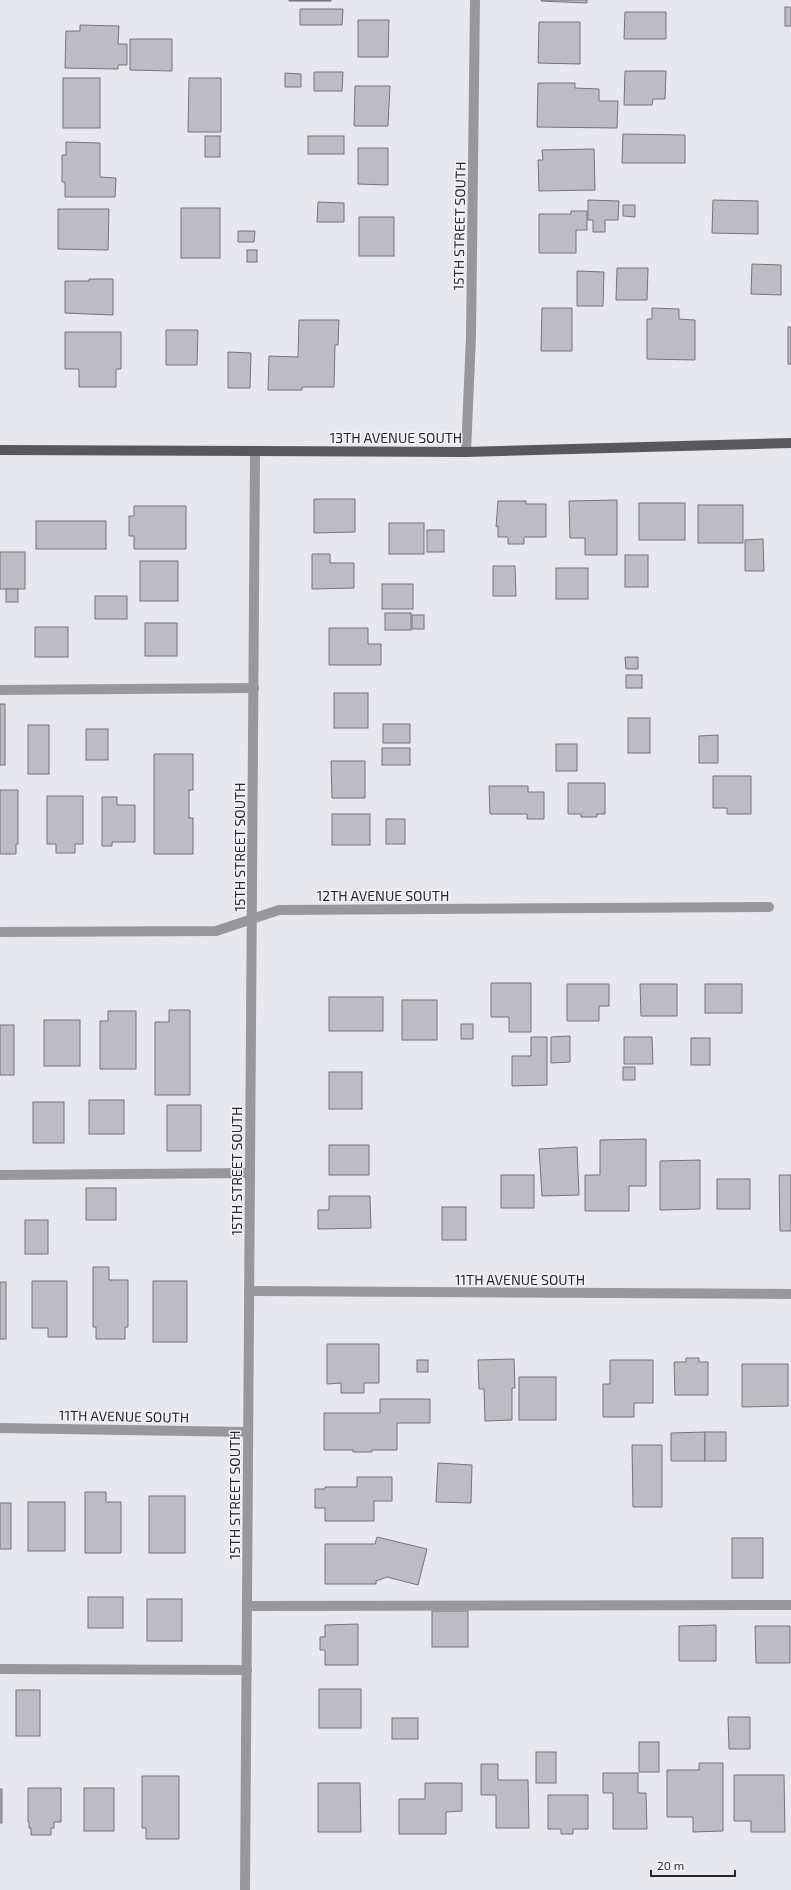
<svg xmlns="http://www.w3.org/2000/svg" width="791" height="1890" font-family="'Exo 2',sans-serif">
<rect width="100%" height="100%" fill="#e7e7ee"/>
<!-- building -->
<g fill="#bcbcc2" stroke="#74747a">
<rect x="289" y="0" width="42" height="1"/>
<path d="M541 0H587V3L541 1Z"/>
<rect x="785" y="7" width="6" height="19"/>
<path d="M300 9H343L342 25H300Z"/>
<path d="M625 12H666V39H624Z"/>
<path d="M358 20H389L388 57H358Z"/>
<path d="M539 22H580V64L538 63Z"/>
<path d="M80 25 119 26 118 44H127V65H118V69L65 68 66 31H80Z"/>
<path d="M130 39H172V71L130 70Z"/>
<path d="M625 71H666L665 99H653L652 105H624Z"/>
<path d="M314 72H343L342 91H314Z"/>
<path d="M285 73 301 74V87H285Z"/>
<rect x="63" y="78" width="37" height="50"/>
<path d="M189 78H221V132H188Z"/>
<path d="M538 83H575V88L599 89V101H618L617 128 537 127Z"/>
<path d="M355 86H390L388 126H354Z"/>
<path d="M623 134 685 135V163H622Z"/>
<rect x="205" y="136" width="15" height="21"/>
<rect x="308" y="136" width="36" height="18"/>
<path d="M66 142 100 143V177L116 178 115 197H65V182H62V155H66Z"/>
<path d="M358 148H388V185L358 184Z"/>
<path d="M594 149 595 190 539 191 538 160H543L542 150Z"/>
<path d="M588 200 619 201 618 220H605V232H593V220H588Z"/>
<path d="M713 200 758 201V234L712 233Z"/>
<path d="M318 202 344 203V222H317Z"/>
<path d="M623 205H635V217L623 216Z"/>
<rect x="181" y="208" width="39" height="50"/>
<path d="M58 209H109L108 250 58 249Z"/>
<path d="M571 211H587V230H576V253H539V214H571Z"/>
<rect x="359" y="217" width="35" height="39"/>
<path d="M238 231H255L254 242H238Z"/>
<rect x="247" y="250" width="10" height="12"/>
<path d="M752 264 781 265V295L751 294Z"/>
<path d="M617 268H648L647 300H616Z"/>
<path d="M577 271 604 272 603 306H577Z"/>
<path d="M89 279H113V315L65 313V281H89Z"/>
<path d="M542 308H572V351H541Z"/>
<path d="M652 308 679 309V319L695 320V360L647 359V319H652Z"/>
<path d="M299 320H339L338 345H335L334 387H302V390H268L269 356 298 357Z"/>
<rect x="788" y="327" width="3" height="37"/>
<path d="M166 330H198L197 365H166Z"/>
<path d="M65 332H121V369H116V387H79V369H65Z"/>
<path d="M228 352 251 353 250 388H228Z"/>
<path d="M314 499H355V532L314 533Z"/>
<path d="M617 500V555H585V538H570L569 501Z"/>
<path d="M498 501H526V504H546V537H524V544H508V537H498V526L496 527Z"/>
<rect x="639" y="503" width="46" height="37"/>
<rect x="698" y="505" width="45" height="38"/>
<path d="M134 506H186V549H134V536H129V516H134Z"/>
<rect x="36" y="521" width="70" height="28"/>
<rect x="389" y="523" width="35" height="31"/>
<rect x="427" y="530" width="17" height="22"/>
<path d="M763 539 764 571H745V540Z"/>
<rect x="0" y="552" width="25" height="37"/>
<path d="M312 554H330V563H354V588L312 589Z"/>
<rect x="625" y="555" width="23" height="32"/>
<rect x="140" y="561" width="38" height="40"/>
<path d="M493 566H515L516 596H493Z"/>
<rect x="556" y="568" width="32" height="31"/>
<rect x="382" y="584" width="31" height="25"/>
<rect x="6" y="589" width="12" height="13"/>
<rect x="95" y="596" width="32" height="23"/>
<rect x="385" y="613" width="26" height="17"/>
<rect x="412" y="615" width="12" height="14"/>
<rect x="145" y="623" width="32" height="33"/>
<rect x="35" y="627" width="33" height="30"/>
<path d="M329 628H368V644H381V665H329Z"/>
<path d="M625 657H638V669H626Z"/>
<rect x="626" y="675" width="16" height="13"/>
<rect x="334" y="693" width="34" height="35"/>
<rect x="0" y="704" width="5" height="61"/>
<rect x="628" y="718" width="22" height="35"/>
<rect x="383" y="724" width="27" height="19"/>
<rect x="28" y="725" width="21" height="49"/>
<rect x="86" y="729" width="22" height="31"/>
<path d="M718 735V763H699V736Z"/>
<rect x="556" y="744" width="21" height="27"/>
<rect x="382" y="748" width="28" height="17"/>
<path d="M154 754H193V790H189V818H193V854H154Z"/>
<path d="M331 761H365V798H332Z"/>
<path d="M713 776H751V814H727V808H713Z"/>
<path d="M568 783H605V814H597V817H581V814H568Z"/>
<path d="M489 786H528V792H544V819H527V814H490Z"/>
<path d="M0 790H18V844H16V854H0Z"/>
<path d="M47 796H83V844H75V853H56V844H47Z"/>
<path d="M102 797H117V805H135V842H112V846H102Z"/>
<rect x="332" y="814" width="38" height="31"/>
<rect x="386" y="819" width="19" height="25"/>
<path d="M491 983H531V1032H509V1017H491Z"/>
<path d="M567 984H609V1006H599V1021H567Z"/>
<path d="M640 984H677V1016H641Z"/>
<rect x="705" y="984" width="37" height="29"/>
<rect x="329" y="997" width="54" height="34"/>
<rect x="402" y="1000" width="35" height="40"/>
<path d="M169 1010H190V1095H155V1022H169Z"/>
<path d="M108 1011H136V1069H100V1021H108Z"/>
<rect x="44" y="1020" width="36" height="46"/>
<rect x="461" y="1024" width="12" height="15"/>
<rect x="0" y="1025" width="14" height="50"/>
<path d="M570 1036V1062L551 1063V1037Z"/>
<path d="M531 1037H547V1085L512 1086V1056H531Z"/>
<path d="M624 1037H652L653 1064H624Z"/>
<rect x="691" y="1038" width="19" height="27"/>
<rect x="623" y="1067" width="12" height="13"/>
<rect x="329" y="1072" width="33" height="37"/>
<rect x="89" y="1100" width="35" height="34"/>
<rect x="33" y="1102" width="31" height="41"/>
<rect x="167" y="1105" width="34" height="46"/>
<path d="M646 1139V1186H629V1211H585V1175H600V1140Z"/>
<rect x="329" y="1145" width="40" height="30"/>
<path d="M577 1147 579 1195 542 1196 539 1149Z"/>
<path d="M700 1160V1209L660 1210V1161Z"/>
<rect x="501" y="1175" width="33" height="33"/>
<path d="M779 1175H791V1231H780Z"/>
<rect x="717" y="1179" width="33" height="30"/>
<rect x="86" y="1188" width="30" height="32"/>
<path d="M329 1196H370L371 1228 318 1229V1210H329Z"/>
<rect x="442" y="1207" width="24" height="33"/>
<rect x="25" y="1220" width="23" height="34"/>
<path d="M93 1267H109V1280H128V1327H125V1339H96V1327H93Z"/>
<path d="M32 1281H67V1337H48V1328H32Z"/>
<rect x="153" y="1281" width="34" height="61"/>
<rect x="0" y="1282" width="6" height="57"/>
<path d="M327 1344H379V1383H364V1393H341V1383L327 1384Z"/>
<path d="M686 1358H699V1362H708V1395H675L674 1362H686Z"/>
<path d="M514 1359 515 1388H512V1420L485 1421 484 1389H479L478 1360Z"/>
<rect x="417" y="1360" width="11" height="12"/>
<path d="M610 1360H653V1403H634V1417H603V1384H610Z"/>
<path d="M742 1364H788V1406L742 1407Z"/>
<rect x="519" y="1377" width="37" height="43"/>
<path d="M380 1399H430V1423H397V1450H372V1452H353V1450H324V1413H380Z"/>
<path d="M705 1432V1461H671V1433Z"/>
<rect x="705" y="1432" width="21" height="29"/>
<path d="M632 1445H662V1507H633Z"/>
<path d="M438 1463 472 1465 471 1503 436 1502Z"/>
<path d="M357 1477H392V1501H374V1521H325V1508H315V1489H325V1487H357Z"/>
<path d="M85 1492H106V1502H121V1553H85Z"/>
<rect x="149" y="1496" width="36" height="57"/>
<rect x="28" y="1502" width="37" height="49"/>
<rect x="0" y="1503" width="11" height="46"/>
<path d="M377 1537 427 1549 418 1585 387 1577 376 1581V1584H325V1544H375Z"/>
<rect x="732" y="1538" width="31" height="40"/>
<rect x="88" y="1597" width="35" height="31"/>
<rect x="147" y="1599" width="35" height="42"/>
<rect x="432" y="1611" width="36" height="36"/>
<path d="M358 1624V1665H325V1650H320V1637H325V1625Z"/>
<path d="M716 1625V1661H679V1626Z"/>
<path d="M755 1626H790V1663H756Z"/>
<rect x="319" y="1689" width="42" height="39"/>
<rect x="16" y="1690" width="24" height="46"/>
<path d="M728 1717H750V1749H729Z"/>
<rect x="392" y="1718" width="26" height="21"/>
<rect x="639" y="1742" width="20" height="30"/>
<rect x="536" y="1752" width="20" height="31"/>
<path d="M699 1763H723V1831L693 1832V1817H667V1770H699Z"/>
<path d="M481 1764H498V1780H528L529 1828H496V1795H481Z"/>
<path d="M603 1773H638V1793H646L647 1829H613V1793H603Z"/>
<path d="M734 1775H784L785 1832H751V1821H734Z"/>
<path d="M142 1776H179V1839H146V1828H142Z"/>
<path d="M318 1783H360L361 1832H318Z"/>
<path d="M425 1783H462V1811L446 1812V1834H399V1799H425Z"/>
<path d="M28 1788H61V1822H54V1828H51V1835H31V1828H29V1822H28Z"/>
<rect x="84" y="1788" width="30" height="43"/>
<rect x="0" y="1789" width="2" height="34"/>
<path d="M548 1795H588V1829H573V1834H561V1829H548Z"/>
</g>
<g fill="none" stroke-linecap="round" stroke-linejoin="round">
<!-- minor -->
<g stroke="#98989b" stroke-width="10">
<path d="M466 452 471 336 475 0"/>
<path d="M0 690 254 688"/>
<path d="M0 932 216 931 279 910 769 907"/>
<path d="M0 1175 250 1173"/>
<path d="M249 1291 791 1294"/>
<path d="M0 1428 248 1432"/>
<path d="M248 1606 791 1605"/>
<path d="M0 1669 247 1670"/>
<path d="M245 1890 255 451"/>
</g>
<!-- major -->
<path stroke="#57575c" stroke-width="10" d="M0 450 466 452 791 443"/>
</g>
<g text-anchor="middle" dominant-baseline="central" stroke-width="3" stroke-linejoin="round" paint-order="stroke">
<!-- street labels -->
<g font-size="14" fill="#28282b" stroke="#f4f4fb">
<text transform="translate(459 226) rotate(-89)">15TH STREET SOUTH</text>
<text x="396" y="437">13TH AVENUE SOUTH</text>
<text transform="translate(239 847) rotate(-90)">15TH STREET SOUTH</text>
<text x="383" y="895">12TH AVENUE SOUTH</text>
<text transform="translate(236 1171) rotate(-90)">15TH STREET SOUTH</text>
<text x="520" y="1279">11TH AVENUE SOUTH</text>
<text transform="translate(124 1416) rotate(1)">11TH AVENUE SOUTH</text>
<text transform="translate(234 1495) rotate(-90)">15TH STREET SOUTH</text>
</g>
</g>
<!-- scale -->
<path d="M651 1870v6h84v-6" fill="none" stroke="#28282b" stroke-width="2"/>
<text x="657" y="1870" font-size="12" fill="#28282b" stroke="#f4f4fb" stroke-width="3" paint-order="stroke">20 m</text>
</svg>
